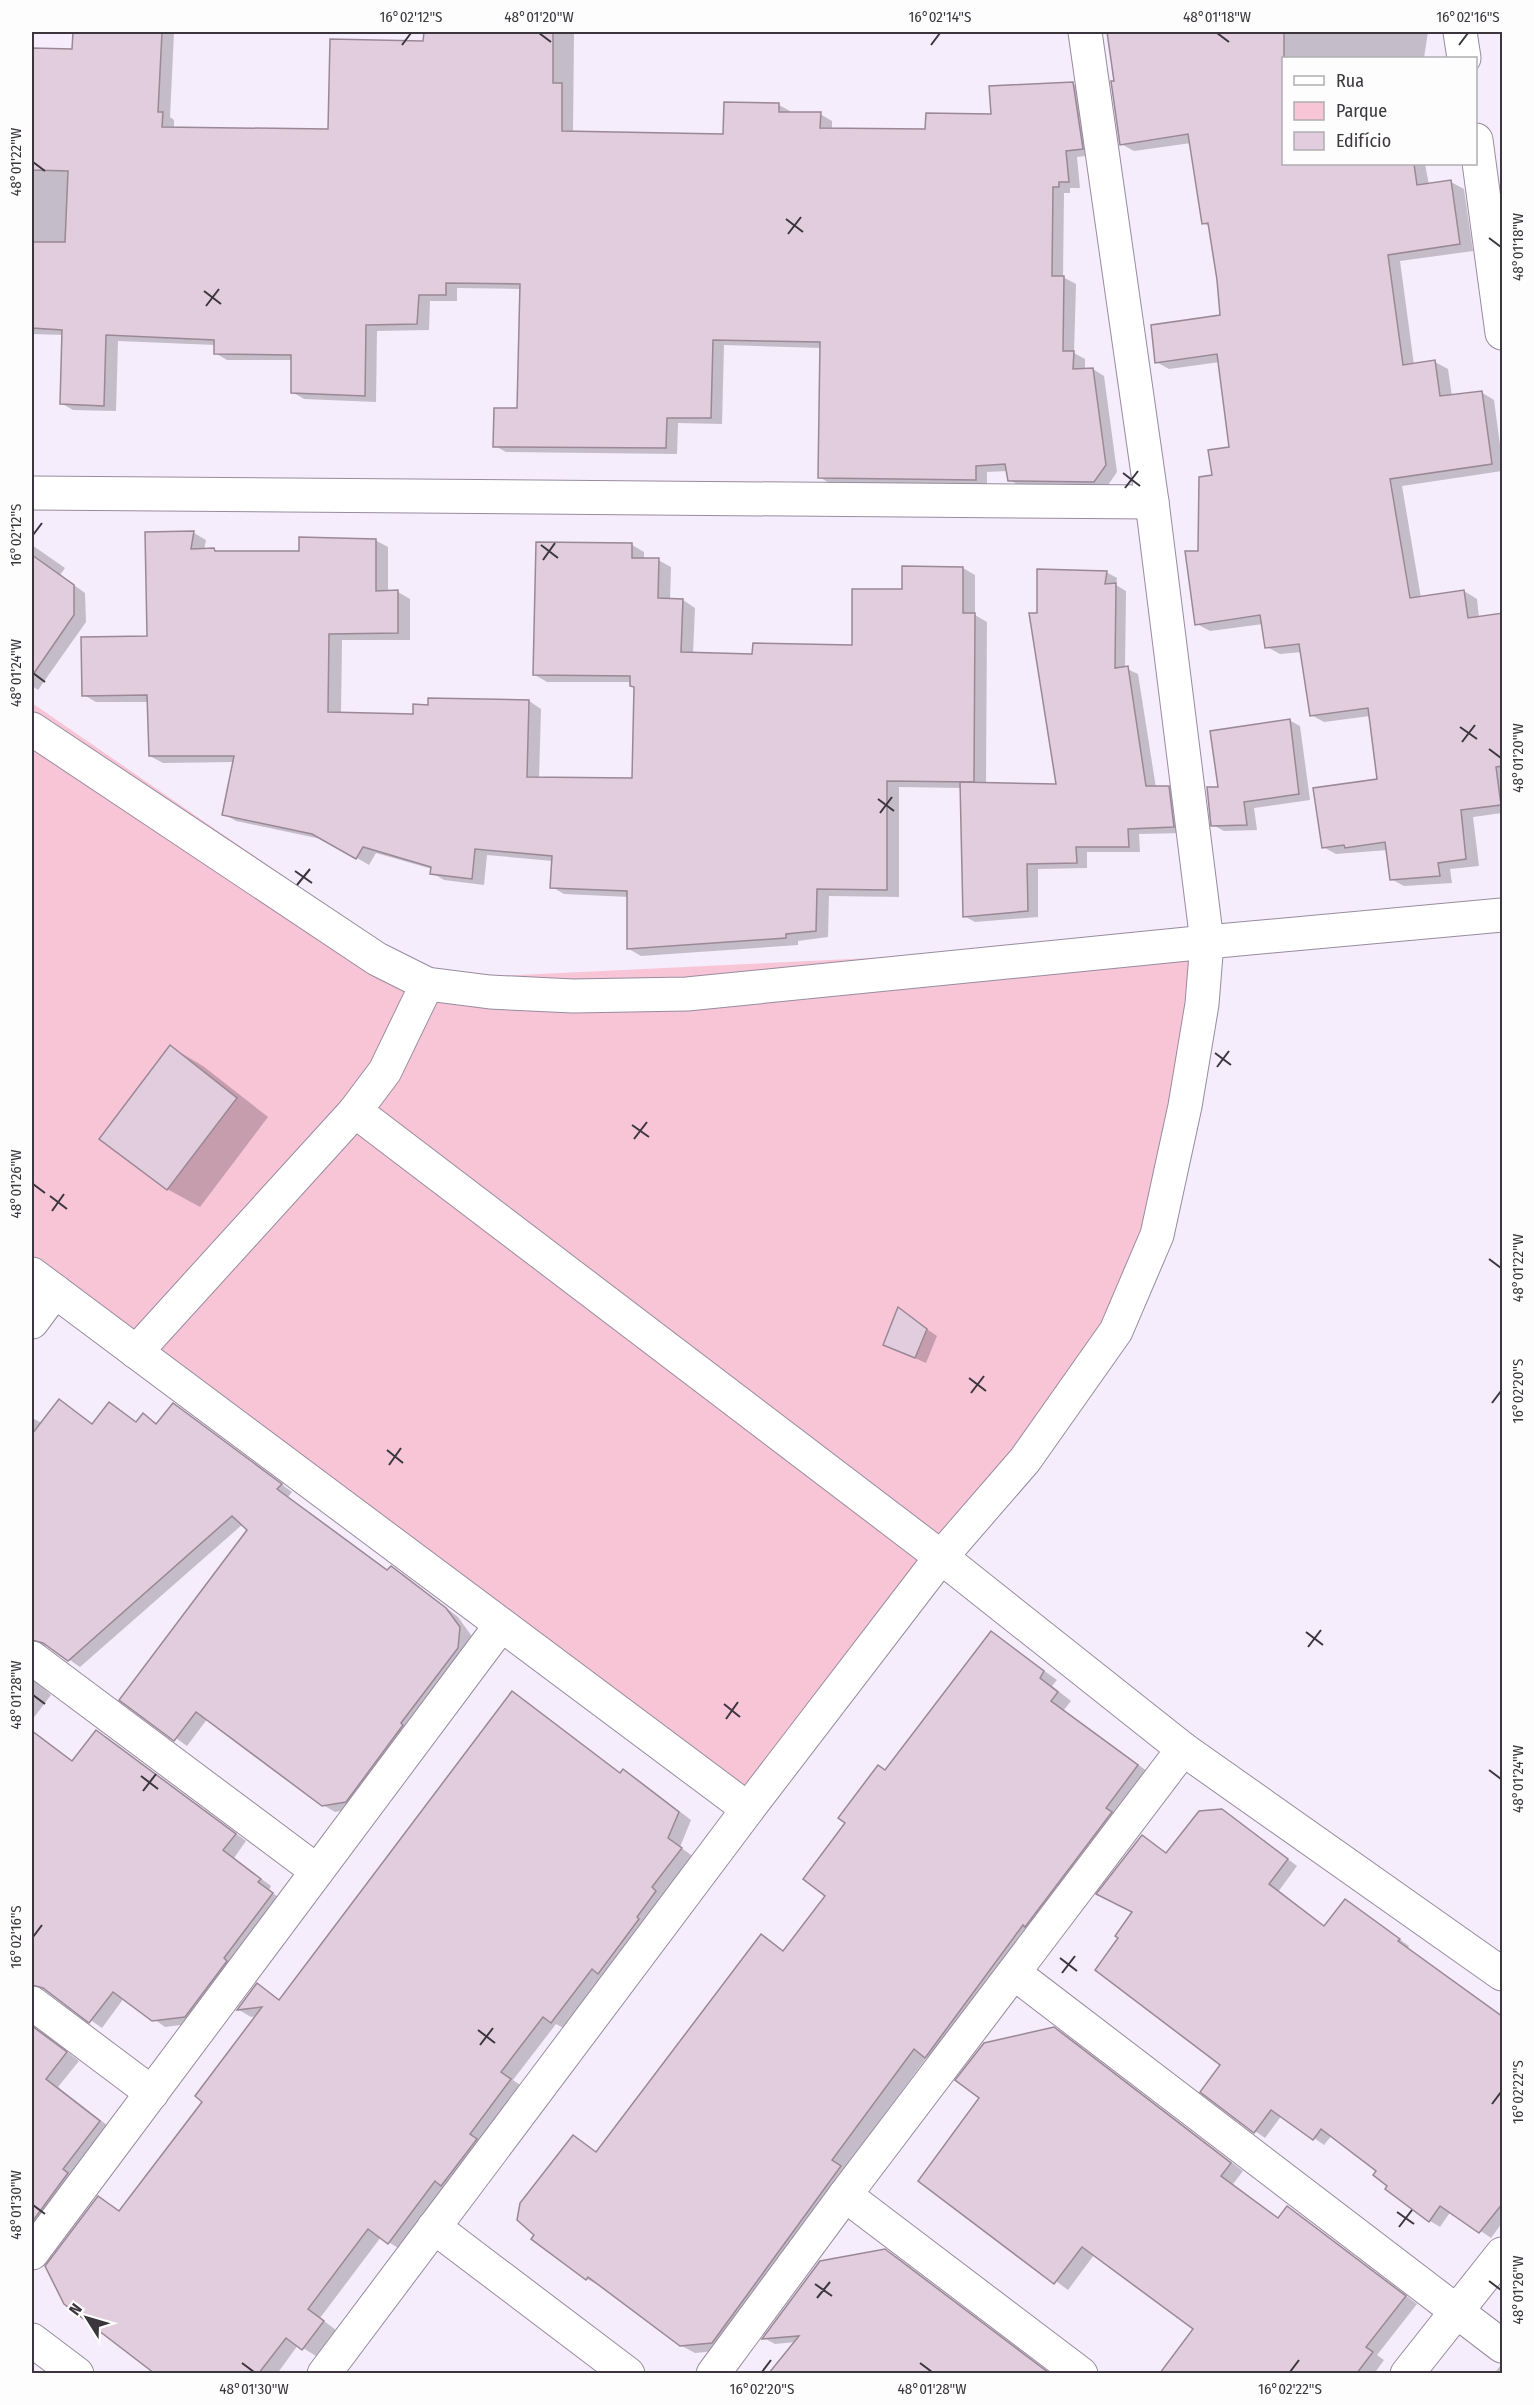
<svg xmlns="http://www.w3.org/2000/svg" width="1534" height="2405" font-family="'Fira Sans Condensed',sans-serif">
<rect width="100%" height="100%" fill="#f5ecfc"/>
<!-- green -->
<path fill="#f8c5d7" d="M32 703 433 979 1207 942 1157 1211 1106 1332 748 1809 32 1274Z"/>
<!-- shadow -->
<g fill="#0003">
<path d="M74 32H174L170 117 174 120V128L330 130 425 42V32H574L573 133 725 135 779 105 790 111V114H820L832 121V130H927L992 115 1073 84 1085 91 1094 155 1077 157 1080 188H1070V193H1064L1063 277 1076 284 1074 353 1085 359V370L1093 369 1104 376 1117 472 1106 488 1021 486 1009 480 1008 471 987 472V486L831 484 819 477 822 348 724 345 722 424 678 423 677 454 506 452 495 446 519 409 521 289 457 288V301H430L429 330 377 331 376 402 304 399 292 392 293 360H227L215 353V345L118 341 116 411 73 410 61 403 64 335 32 334V49L74 50Z"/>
<path d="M1108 32H1428L1424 58H1284V164H1425L1429 185 1451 182 1464 189 1473 251 1400 261 1414 365 1435 362 1448 369 1452 396 1481 392 1494 400 1502 460V471L1402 486 1421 598 1464 591 1477 599 1479 618 1502 615V813L1473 817 1479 866 1450 869 1452 883 1404 886 1391 879 1388 850 1336 854 1323 847 1379 781 1370 716 1324 722 1311 715 1302 652 1280 654 1267 647 1263 624 1210 631 1197 624 1199 553 1214 476 1231 448 1220 362 1169 369 1156 362 1222 316 1210 227 1203 223 1191 143 1134 151 1121 144Z"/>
<path d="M146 533H194L206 540 204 550H214L219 553 300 552 375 540 388 547V592H398L410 599V640H342L341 714 415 715 529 701 541 709 539 779 633 780 635 688 631 686V682H547L535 675 632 545 644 552V559L658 560 671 567 670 600H683L695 608 693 654 754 655 854 646 903 591 963 568 975 575V615L987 622 986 784 1058 785 1039 615 1106 572 1117 578 1116 585 1126 591 1125 668 1138 674 1156 788H1168L1179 794 1184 833 1139 834 1140 852H1087V868L1038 869V917L975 922 964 916 961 788 899 787V897L829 896 828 937 798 941V945L641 956 629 949V897L564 894 552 887 553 861 487 855 484 885 444 880 432 873V869L376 853 369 865 326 840 236 821 224 814 235 762 163 763 150 756 149 702H96L84 695 148 638Z"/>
<path d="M32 545 65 568 60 575 85 593 86 622 38 690 32 686Z"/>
<path d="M1289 720 1300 726 1310 800 1254 808 1257 830 1224 831 1213 825 1220 789Z"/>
<path d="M171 1047 203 1066 268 1117 200 1207 167 1189Z"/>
<path d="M899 1310 937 1336 926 1363 885 1345Z"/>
<path d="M59 1401 94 1425 110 1404 137 1423 143 1415 158 1424 173 1404 292 1492 288 1497 389 1571 391 1568 403 1574 458 1617 471 1635 469 1655 358 1808 335 1812 323 1805 208 1718 187 1746 121 1699 249 1529 243 1524 80 1667 48 1645 37 1647 32 1651V1599L51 1600 32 1585V1418L42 1423Z"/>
<path d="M991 1633 1057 1680 1052 1686 1071 1701 1064 1710 1151 1774 940 2064 927 2057 845 2168 726 2350 695 2353 680 2345 601 2285 600 2286 587 2279 573 2137 597 2153 761 1936 785 1952 827 1895 886 1771Z"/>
<path d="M32 1678 51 1695 32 1720Z"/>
<path d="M512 1693 525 1700 621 1774 623 1771 636 1778 691 1820 680 1847 694 1857 565 2029 556 2024 513 2080 523 2087 401 2250 381 2237 320 2318 336 2330 316 2356 298 2345 277 2374H159L66 2303 99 2198 121 2212 204 2102 257 2016 251 2017 239 2010 257 1985 280 2000Z"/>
<path d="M32 1730 74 1762 97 1732 108 1738 246 1841 234 1858 271 1886 269 1890 283 1901 197 2023 165 2027 124 1998 102 2028 52 1993 34 1984 58 1953 32 1933Z"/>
<path d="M1233 1817 1297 1866 1278 1892 1325 1927 1356 1908 1409 1946 1408 1948 1502 2017V2223L1491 2238 1451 2211 1440 2227 1430 2221 1389 2185 1379 2170 1332 2135 1324 2145 1282 2115 1265 2138 1255 2131 1222 2065 1120 1938 1134 1912 1142 1837 1167 1854Z"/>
<path d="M32 2024 79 2061 58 2087 112 2129 32 2247Z"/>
<path d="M1054 2029 1067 2036 1243 2171 1233 2184 1279 2219 1288 2208 1300 2215 1417 2304 1377 2355 1384 2360 1374 2374H1185L1170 2362 1195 2329 1094 2255 1068 2290 920 2181Z"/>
<path d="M885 2251 897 2257 1050 2374H771L796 2342 775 2344 764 2338Z"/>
<path d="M1500 2366H1502V2374H1494Z"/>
</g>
<!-- building -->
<g fill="#e1cddd" stroke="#9a8896" stroke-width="1.5">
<path d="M73 32H162L158 112H163L162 127 328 129 330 39 423 41 424 32H553V83H562V131L723 134 724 102 779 103V112H821L820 128 925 129 926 113 991 114 989 86 1073 82 1083 149 1066 151 1069 182H1059V187H1053L1052 276H1064L1063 351H1074L1073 369 1093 368 1106 465 1094 482 1008 481 1005 464 976 466V480L818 478 820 342 713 340 711 418H667L666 448 493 447 494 408H517L520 284 446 283V295H419L417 324 366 325 365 396 291 393V355L214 354V340L106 335 104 406 60 404 62 330 32 328V242H65L68 171 32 170V48L72 49Z"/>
<path d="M1107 32H1284V164H1414L1417 185 1451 180 1460 244 1388 255 1403 365 1435 360 1440 396 1482 391 1492 464 1390 479 1410 598 1464 590 1468 618 1503 613V766L1496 767 1501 805 1461 810 1466 859 1438 863 1440 876 1390 880 1385 842 1345 848 1344 845 1322 848 1313 788 1377 779 1368 708 1310 716 1299 644 1265 648 1260 615 1195 625 1185 551H1198L1199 477 1212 475 1208 450 1229 447 1217 354 1155 363 1151 325 1220 315 1217 280 1208 223 1202 224 1188 134 1120 145 1111 81H1114Z"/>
<path d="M194 531 191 549 214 548 215 551H299V537L376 539V591L398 590V633L329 634 328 712 413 714V704L428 705V698L529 700 527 777 632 778 634 687 630 686V676L533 675 536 542 632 543V558H659L658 598 683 599 681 652 752 654 753 643 852 645V589H902V566L963 567V613H975L974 782 887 781V890L817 889 816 931 786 934V938L627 949V891L550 888 552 856 475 849 472 879 430 874 431 867 363 847 356 859 312 834 222 815 234 756H149L147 695 82 696 81 637 147 636 145 532Z"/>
<path d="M32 555 74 585V615L32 676Z"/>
<path d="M1037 569 1107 571 1105 584 1116 583 1115 668 1128 666 1146 786H1169L1174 827 1128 829 1129 847H1076L1077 863 1027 864 1028 911 963 917 960 782 1056 784 1029 613H1037Z"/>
<path d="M1290 719 1299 794 1244 802 1247 825 1211 826 1207 787H1218L1210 731Z"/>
<path d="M170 1045 237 1098 167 1190 99 1139Z"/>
<path d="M898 1307 927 1329 915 1358 883 1345Z"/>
<path d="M59 1399 92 1424 109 1402 136 1422 143 1413 156 1424 173 1403 282 1484 277 1489 387 1570 391 1566 446 1608 460 1627 458 1648 401 1723 403 1725 346 1802 322 1806 196 1712 174 1741 119 1700 247 1530 232 1516 68 1661 43 1643 32 1640V1434Z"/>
<path d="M991 1631 1044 1671 1040 1678 1058 1692 1051 1701 1138 1765 1106 1808 1112 1812 1025 1927 1023 1925 925 2058 914 2049 832 2160 841 2166 712 2343 680 2346 588 2277 586 2280 531 2239 534 2235 517 2220 520 2203 573 2135 596 2152 761 1934 783 1951 825 1896 803 1879 845 1823 838 1818 878 1765 885 1770Z"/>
<path d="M512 1691 620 1773 623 1769 679 1812 668 1838 682 1848 652 1887 656 1891 637 1917 639 1919 598 1974 592 1969 551 2023 543 2017 501 2072 511 2079 470 2134 477 2139 441 2186 435 2181 388 2244 368 2229 308 2309 324 2321 302 2350 286 2338 259 2373H154L64 2304 45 2266 98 2196 119 2211 202 2102 195 2096 262 2007 237 2010 257 1983 279 2000Z"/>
<path d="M96 1730 236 1834 223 1850 261 1879 258 1882 273 1893 224 1958 227 1961 185 2017 152 2021 113 1992 89 2023 43 1988 32 1985V1731L72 1761Z"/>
<path d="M1222 1809 1288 1859 1269 1884 1324 1926 1345 1899 1400 1939 1398 1941 1503 2017V2203L1479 2233 1440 2206 1429 2222 1385 2189 1387 2186 1373 2175 1376 2171 1321 2129 1313 2140 1271 2110 1254 2133 1200 2092 1220 2065 1095 1970 1118 1938 1115 1936 1132 1912 1096 1894 1142 1835 1166 1853 1199 1811Z"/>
<path d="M32 2026 67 2052 46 2079 100 2121 63 2169 68 2173 32 2222Z"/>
<path d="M1054 2027 1231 2163 1221 2176 1278 2218 1287 2206 1406 2296 1366 2347 1373 2352 1357 2373H1160L1193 2329 1082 2247 1054 2284 918 2181 979 2098 955 2080 984 2043Z"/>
<path d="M885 2249 1049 2373H769L799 2336 762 2339 820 2261Z"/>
</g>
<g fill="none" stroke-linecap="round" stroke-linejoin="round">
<!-- minor casing -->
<g stroke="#978c9f" stroke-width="35">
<g id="minor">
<path d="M1460 32 1464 58"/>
<path d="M1476 140 1502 333"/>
<path d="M32 493 1152 502"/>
<path d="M32 729 377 959 427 984 490 992 573 996 687 994 1207 942 1502 915"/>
<path d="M355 1111 941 1557 1183 1749 1502 1974"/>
<path d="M32 1274 748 1809"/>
<path d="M32 1322 55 1291"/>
<path d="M136 1352 355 1111 385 1071 427 984"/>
<path d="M32 1658 317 1871"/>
<path d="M1014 1973 1502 2346"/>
<path d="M32 2003 152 2093"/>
<path d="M434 2227 628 2374"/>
<path d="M32 2253 501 1625"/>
<path d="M32 2340 77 2374"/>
<path d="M324 2374 748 1809 941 1557 1025 1460 1116 1331 1157 1235 1185 1106 1202 1004 1207 942 1152 502 1085 32"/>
<path d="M713 2374 845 2195"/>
<path d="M1081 2374 845 2195 1183 1749"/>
<path d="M1407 2374 1502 2254"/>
</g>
</g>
<!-- minor -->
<use href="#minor" stroke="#fff" stroke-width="33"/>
</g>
<!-- ticks -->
<path fill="none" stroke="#3b363e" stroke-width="2" d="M539 33 551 42M1217 33 1229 42M402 45 411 33M931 45 940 33M1459 45 1468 33M33 162 45 171M786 219 803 232M788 234 801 217M1489 238 1501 247M204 291 221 304M206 306 219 289M1123 473 1140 486M1125 488 1138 471M33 535 42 523M541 545 558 558M543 560 555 543M33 673 45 682M1460 727 1477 739M1462 742 1475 725M1489 749 1501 758M878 799 894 811M880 813 892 797M295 871 312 883M297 885 310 869M1215 1053 1231 1065M1217 1067 1229 1051M632 1125 649 1137M634 1139 647 1122M33 1184 45 1193M50 1196 67 1209M52 1211 64 1194M1489 1259 1501 1268M969 1378 986 1391M971 1393 984 1376M1492 1403 1501 1391M387 1450 403 1463M389 1465 401 1448M1306 1632 1323 1645M1308 1647 1321 1630M33 1695 45 1704M724 1704 740 1717M726 1719 738 1702M1489 1770 1501 1779M141 1776 158 1789M143 1791 156 1774M33 1937 42 1925M1060 1958 1077 1971M1062 1973 1075 1956M478 2030 495 2043M480 2045 493 2028M1492 2104 1501 2092M33 2205 45 2214M1397 2212 1414 2224M1399 2227 1412 2210M1489 2281 1501 2290M815 2284 832 2296M817 2298 830 2282M242 2363 254 2372M920 2363 932 2372M762 2372 771 2360M1290 2372 1299 2360"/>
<!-- border -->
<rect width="1534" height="2405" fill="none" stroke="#fdfdfd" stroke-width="66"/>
<!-- legend -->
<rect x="1282" y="57" width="195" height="108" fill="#fdfdfd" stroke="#afadb1" stroke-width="1.5"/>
<rect x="1294" y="76" width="30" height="9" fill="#ffffff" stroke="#afadb1" stroke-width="1.5"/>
<text x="1336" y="87" font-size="18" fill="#3b363e">Rua</text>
<rect x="1294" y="102" width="30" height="18" fill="#f8c5d7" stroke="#afadb1" stroke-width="1.5"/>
<text x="1336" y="117" font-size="18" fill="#3b363e">Parque</text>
<rect x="1294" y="132" width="30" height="18" fill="#e1cddd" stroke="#afadb1" stroke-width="1.5"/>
<text x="1336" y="147" font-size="18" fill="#3b363e">Edifício</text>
<!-- north arrow -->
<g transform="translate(87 2318) rotate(307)" stroke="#fdfdfd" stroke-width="4.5" paint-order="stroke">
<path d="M0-4.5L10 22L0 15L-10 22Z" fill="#3b363e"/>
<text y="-9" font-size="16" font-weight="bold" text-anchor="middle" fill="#3b363e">N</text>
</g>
<rect x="33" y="33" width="1468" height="2339" fill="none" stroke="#3b363e" stroke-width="2"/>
<g font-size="15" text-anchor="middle" fill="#3b363e">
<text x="411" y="22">16°02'12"S</text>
<text x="539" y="22">48°01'20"W</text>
<text x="940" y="22">16°02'14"S</text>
<text x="1217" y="22">48°01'18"W</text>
<text x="1468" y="22">16°02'16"S</text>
<text transform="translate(16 162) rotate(-90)" y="5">48°01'22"W</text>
<text transform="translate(1518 247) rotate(-90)" y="5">48°01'18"W</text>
<text transform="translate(16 535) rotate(-90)" y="5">16°02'12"S</text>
<text transform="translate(16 673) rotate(-90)" y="5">48°01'24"W</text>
<text transform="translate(1518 758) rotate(-90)" y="5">48°01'20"W</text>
<text transform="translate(16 1184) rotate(-90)" y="5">48°01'26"W</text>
<text transform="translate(1518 1268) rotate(-90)" y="5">48°01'22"W</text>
<text transform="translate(1518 1391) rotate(-90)" y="5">16°02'20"S</text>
<text transform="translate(16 1695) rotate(-90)" y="5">48°01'28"W</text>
<text transform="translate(1518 1779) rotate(-90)" y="5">48°01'24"W</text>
<text transform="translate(16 1937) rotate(-90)" y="5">16°02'16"S</text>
<text transform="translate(1518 2092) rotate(-90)" y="5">16°02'22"S</text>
<text transform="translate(16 2205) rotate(-90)" y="5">48°01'30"W</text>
<text transform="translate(1518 2290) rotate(-90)" y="5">48°01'26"W</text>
<text x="254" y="2394">48°01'30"W</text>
<text x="762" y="2394">16°02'20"S</text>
<text x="932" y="2394">48°01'28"W</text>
<text x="1290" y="2394">16°02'22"S</text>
</g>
</svg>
